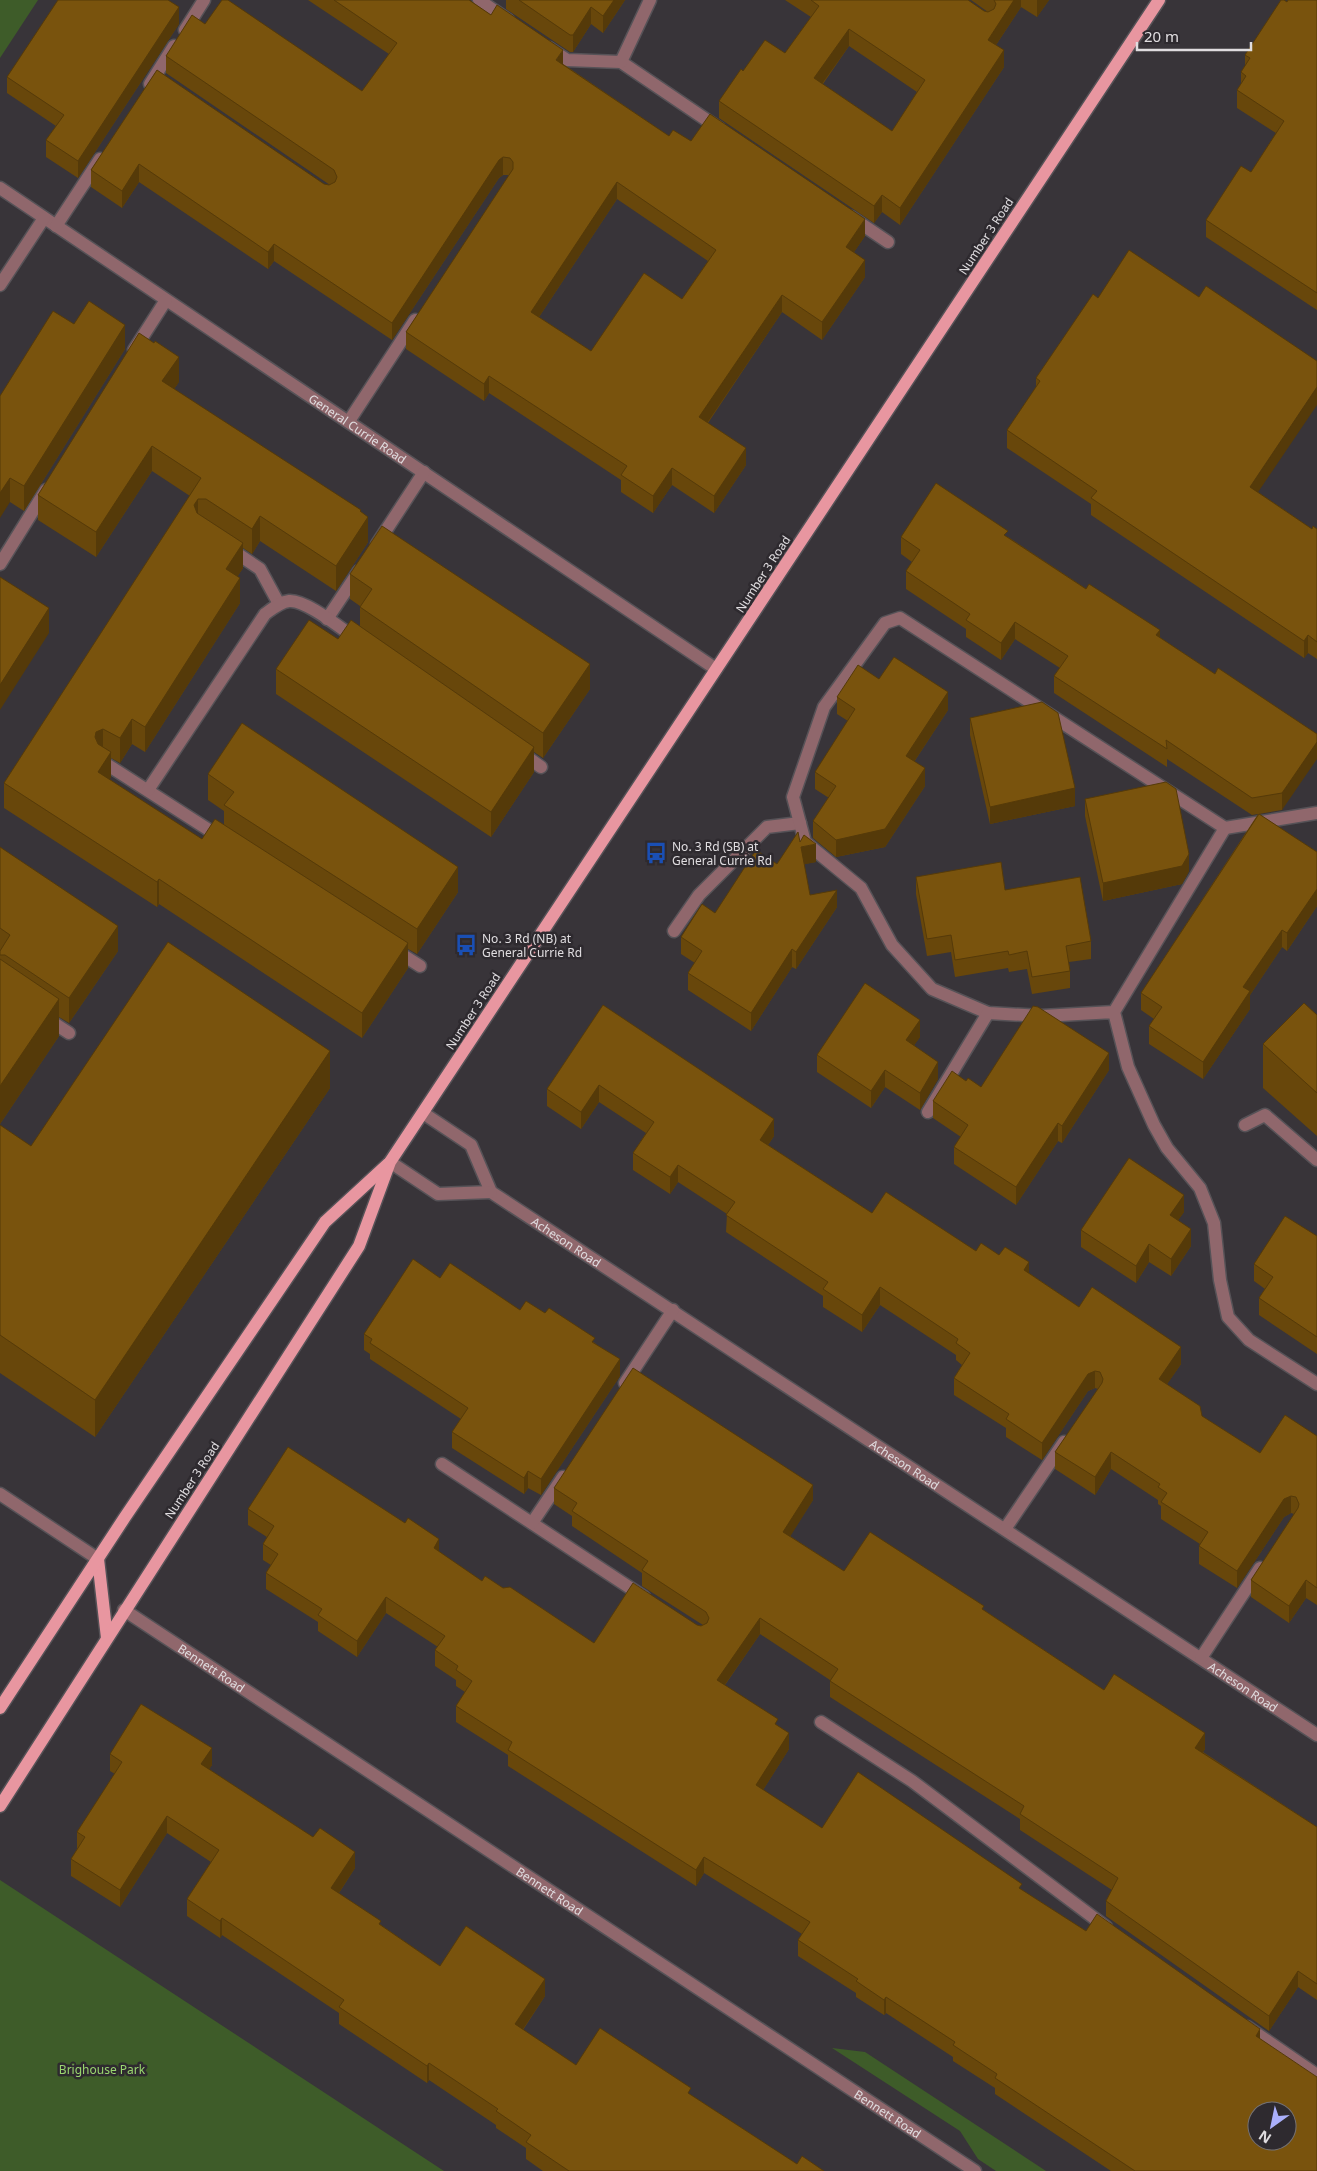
<svg xmlns="http://www.w3.org/2000/svg" width="1317" height="2171" font-family="'Noto Sans',sans-serif">
<rect width="100%" height="100%" fill="#383439"/>
<!-- green -->
<g fill="#3e5c29">
<path d="M0 0H38L0 58Z"/>
<path d="M0 1880 444 2171H0Z"/>
<path d="M832 2048 865 2052 1046 2171H996L978 2159 960 2131Z"/>
</g>
<g fill="none" stroke-linecap="round" stroke-linejoin="round">
<!-- minor casing -->
<g stroke="#565257" stroke-width="15">
<g id="minor">
<path d="M479 0 508 20"/>
<path d="M185 30 204 0"/>
<path d="M549 48 567 60 621 62 720 129"/>
<path d="M621 62 650 0"/>
<path d="M150 84 174 46"/>
<path id="s1" d="M0 188 716 669"/>
<path d="M851 217 888 242"/>
<path d="M56 226 100 159"/>
<path d="M0 285 44 218"/>
<path d="M134 350 166 300"/>
<path d="M349 421 415 320"/>
<path d="M377 544 424 472"/>
<path d="M229 548 260 569 279 604"/>
<path d="M0 564 46 490"/>
<path d="M327 619 359 571"/>
<path d="M520 752 541 767"/>
<path d="M103 762 223 839"/>
<path d="M148 790 265 614C272 609 280 602 289 601 306 599 344 631 358 640"/>
<path d="M1225 828 1317 813"/>
<path d="M674 931 699 895 767 827 800 823"/>
<path d="M395 950 420 966"/>
<path d="M1114 1012 1042 1016 988 1013 932 989 892 945 861 888 805 842 793 797 824 707 885 623 900 618 1225 828 1114 1012 1128 1067 1154 1125 1167 1148 1200 1188 1214 1223 1220 1280 1228 1317 1249 1340 1317 1384"/>
<path d="M46 1018 69 1033"/>
<path d="M928 1112 988 1013"/>
<path id="s2" d="M423 1113 471 1145 491 1192 1317 1735"/>
<path d="M1245 1125 1265 1115 1317 1160"/>
<path d="M390 1162 438 1194 491 1192"/>
<path d="M625 1383 673 1310"/>
<path d="M442 1464 644 1597"/>
<path d="M0 1494 98 1559"/>
<path d="M532 1523 563 1477"/>
<path d="M1005 1529 1064 1442"/>
<path id="s3" d="M124 1610 975 2171"/>
<path d="M1201 1658 1260 1568"/>
<path d="M821 1722 912 1781 1106 1927"/>
<path d="M1247 2027 1317 2075"/>
</g>
</g>
<!-- major casing -->
<g stroke="#565257" stroke-width="15">
<g id="major">
<path d="M98 1559 107 1638"/>
<path d="M0 1708 125 1517 325 1222 388 1164"/>
<path d="M0 1806 359 1246 390 1162 1159 0"/>
</g>
</g>
<!-- minor -->
<use href="#minor" stroke="#90676c" stroke-width="12"/>
<!-- major -->
<use href="#major" stroke="#e896a0" stroke-width="12"/>
</g>
<!-- wall -->
<g fill="#68470b" fill-rule="evenodd">
<path d="M308 0H469L669 136 691 141 865 236 854 252 865 277 822 340 782 312 708 423 746 465 714 513 672 485 653 513 621 492V480L489 393 484 401 406 349V332L509 175H503L499 178 392 340 274 261 268 269 139 182 122 208 91 187V170L157 70 324 184 330 185 166 73V56L205 24 362 91 389 54ZM617 199 708 261 682 299 591 351 539 317Z"/>
<path d="M506 0H625L603 33 591 24 573 52H570L506 9Z"/>
<path d="M785 0H968L984 11 988 12 971 0H1049L1037 17 1021 7 996 45 1004 67 900 225 882 212 874 223 719 118V101L743 71 785 53 811 17ZM849 46 917 92 892 131 823 84Z"/>
<path d="M1317 0V310L1206 237V220L1251 172 1276 133 1237 108V90L1241 85V72L1245 66V55L1287 2Z"/>
<path d="M179 24 78 178 46 157V140L56 126 7 93V77Z"/>
<path d="M74 324 125 349 24 511 10 502 0 396Z"/>
<path d="M1036 378 1258 492 1312 529H1317V659L1308 653 1304 658 1091 515V504L1007 448V430L1036 387Z"/>
<path d="M179 382 174 389 361 512 368 542 336 591 260 541 252 554 243 548V568L237 577 240 603 145 752 132 744 120 763 111 758V777L109 779 202 839 224 825V811L208 800V774L458 892 417 954 408 949V968L362 1038 159 904 157 907 4 808V783L190 496 152 471 96 557 38 520V495Z"/>
<path d="M901 537H1008L1215 674 1317 734 1282 810 1259 814 1317 852V906L1287 951 1282 947 1250 995V1009L1203 1079 1149 1044V1026L1154 1019 1141 1010V993L1258 814 1252 815 1167 759V767L1054 693V676L1060 668 1015 639 1001 660 966 637V629L906 589V571L912 562 901 554Z"/>
<path d="M350 574 590 689 543 758 534 752V772L491 837 276 694V669L338 639 360 626V606L350 599Z"/>
<path d="M879 679 948 710 914 762 925 786 885 847 836 857 813 838V821L829 798 815 789V772L848 721 837 714V697Z"/>
<path d="M970 718 1075 806 990 824 970 735Z"/>
<path d="M1085 799 1189 871 1182 884 1103 901 1085 816Z"/>
<path d="M800 842 816 862 804 864 810 895 837 907 796 969 792 967 751 1031 688 990V973L695 963 681 954V937L715 913 777 864Z"/>
<path d="M0 847 118 951 69 1023 59 1017V1036L0 1124Z"/>
<path d="M916 877 1005 890 1091 941V959L1069 962 1070 971V988L1032 994 1027 969 1009 972 1008 968 955 977 951 952 927 956 916 894Z"/>
<path d="M603 1005 774 1136 768 1145 872 1213 976 1251 999 1255 1029 1273 1079 1307 1181 1364 1167 1384 1202 1416 1260 1453 1317 1436V1605L1306 1598 1289 1623 1251 1597V1580L1294 1514 1291 1513 1284 1517 1237 1588 1199 1564V1546L1200 1544 1161 1519V1506L1158 1504V1500L1111 1469 1095 1495 1055 1469V1452L1098 1389 1095 1388 1088 1391 1042 1460 1006 1437V1428L954 1395V1378L962 1365 956 1360V1355L880 1305 862 1332 823 1307V1296L726 1232 727 1214 678 1182 670 1194 633 1170V1153L646 1133 599 1102 581 1129 547 1106V1089Z"/>
<path d="M1317 1015V1136L1263 1088V1044Z"/>
<path d="M920 1037 914 1045 938 1079 920 1110 885 1087 871 1108 817 1072V1055Z"/>
<path d="M1109 1070 1062 1143 1058 1141 1016 1205 954 1164V1147L961 1137 933 1118V1101L966 1081 981 1087Z"/>
<path d="M330 1088 95 1437 0 1373V1125L31 1146Z"/>
<path d="M1184 1212 1178 1220 1191 1246 1171 1276 1149 1262 1136 1283 1081 1247V1230Z"/>
<path d="M1317 1236V1354L1259 1315V1298L1265 1289 1254 1281V1264Z"/>
<path d="M440 1278 520 1310 545 1313 595 1343 620 1376 541 1495 528 1488 524 1494 452 1448V1432L461 1419 370 1359V1354L364 1350V1334Z"/>
<path d="M554 1488 813 1500 790 1536 844 1571 984 1610 1104 1690 1205 1749 1203 1752 1317 1827V2000L1298 1987 1269 2031 1106 1916V1901L1112 1890 1020 1830V1819L830 1697V1680L760 1634 725 1685 778 1726 789 1749 763 1790 822 1828 1022 1890 1086 1931 1260 2040 1317 2171H1111L995 2094V2088L953 2061V2057L886 2013 884 2015 856 1997V1993L798 1956V1940L802 1934 704 1873 696 1886 508 1766V1755L456 1722V1706L465 1692 456 1686V1680L435 1666V1650L438 1647 386 1613 357 1657 318 1631V1622L266 1589V1573L271 1565 263 1560V1544L267 1537 248 1525V1509L439 1552 482 1581 503 1588 594 1643 697 1625 701 1626 703 1625 642 1586V1573L572 1526V1516L554 1504Z"/>
<path d="M110 1754 212 1765 209 1769 355 1868 339 1893 381 1925 440 1966 545 1996 523 2030 576 2065 691 2095 797 2164 824 2171H543L526 2159V2148L496 2128V2125L429 2080 427 2083 339 2024V2013L222 1935 220 1938 187 1916V1899L211 1862 167 1833 120 1907 71 1876V1859L77 1849V1832L115 1774 110 1771Z"/>
</g>
<!-- shaded-wall -->
<g fill="#553a09">
<path d="M614 0H625L603 33V16Z"/>
<path d="M1014 0H1021V7L988 57V40Z"/>
<path d="M1037 0H1049L1037 17Z"/>
<path d="M179 7V24L78 178V161Z"/>
<path d="M591 7V24L573 52V35Z"/>
<path d="M849 29V46L814 95V78Z"/>
<path d="M563 50V67L556 60Z"/>
<path d="M1004 50V67L900 225V208Z"/>
<path d="M503 157V175L499 178 392 340V323L499 160Z"/>
<path d="M139 164V182L122 208V191Z"/>
<path d="M617 182V199L531 329V312Z"/>
<path d="M882 195V212L874 223V206Z"/>
<path d="M865 219V236L846 264V247Z"/>
<path d="M274 244V261L268 269V252Z"/>
<path d="M865 260V277L822 340V322Z"/>
<path d="M782 295V312L699 435V417Z"/>
<path d="M125 325V349L24 511V486Z"/>
<path d="M179 357V382L162 406V381Z"/>
<path d="M489 376V393L484 401V384Z"/>
<path d="M1317 387V405L1250 504V487Z"/>
<path d="M152 446V471L96 557V532Z"/>
<path d="M746 448V465L714 513V496Z"/>
<path d="M672 468V485L653 513V496Z"/>
<path d="M10 478V502L0 518V493Z"/>
<path d="M198 499V524L194 505Z"/>
<path d="M361 510V527L368 517V542L336 591V566Z"/>
<path d="M260 516V541L252 554V529Z"/>
<path d="M243 543V568L226 594V569Z"/>
<path d="M240 578V603L145 752V727Z"/>
<path d="M49 608V633L0 710V685Z"/>
<path d="M1015 622V639L1001 660V643Z"/>
<path d="M1160 630V647L1156 635Z"/>
<path d="M1308 635V653L1304 658V641Z"/>
<path d="M590 664V689L543 758V733Z"/>
<path d="M948 692V710L906 774V756Z"/>
<path d="M132 719V744L120 763V738Z"/>
<path d="M103 729V754L95 737 96 732Z"/>
<path d="M1317 742V759L1282 810V793Z"/>
<path d="M534 747V772L491 837V812Z"/>
<path d="M111 752V777L98 797V772Z"/>
<path d="M925 768V786L885 847 836 857V840Z"/>
<path d="M1075 788V806L990 824V807Z"/>
<path d="M816 844V862L801 865V847Z"/>
<path d="M1189 854V871L1182 884 1103 901V883Z"/>
<path d="M458 867V892L417 954V929Z"/>
<path d="M159 879V904L157 907V882Z"/>
<path d="M1317 889V906L1287 951V933Z"/>
<path d="M837 890V907L796 969V952Z"/>
<path d="M118 926V951L69 1023V998Z"/>
<path d="M1282 930V947L1250 995V1009L1203 1079V1062L1243 987Z"/>
<path d="M408 943V968L362 1038V1013Z"/>
<path d="M792 949V967L751 1031V1013Z"/>
<path d="M59 999V1036L0 1124V1086Z"/>
<path d="M920 1020V1037L906 1057V1040Z"/>
<path d="M330 1051V1088L95 1437V1400Z"/>
<path d="M1109 1053V1070L1062 1143V1126Z"/>
<path d="M938 1062V1079L920 1110V1093Z"/>
<path d="M885 1070V1087L871 1108V1091Z"/>
<path d="M599 1085V1102L581 1129V1112Z"/>
<path d="M774 1119V1136L760 1157V1140Z"/>
<path d="M1058 1123V1141L1016 1205V1187Z"/>
<path d="M678 1165V1182L670 1194V1177Z"/>
<path d="M1184 1195V1212L1170 1232V1215Z"/>
<path d="M1191 1229V1246L1171 1276V1259Z"/>
<path d="M1149 1244V1262L1136 1283V1266Z"/>
<path d="M1029 1262V1280L1024 1270Z"/>
<path d="M880 1287V1305L862 1332V1315Z"/>
<path d="M1181 1347V1364L1159 1396V1379Z"/>
<path d="M620 1359V1376L541 1495V1479Z"/>
<path d="M1095 1371V1388L1088 1391 1042 1460V1443L1088 1374Z"/>
<path d="M1111 1452V1469L1095 1495V1477Z"/>
<path d="M528 1471V1488L524 1494V1478Z"/>
<path d="M813 1485V1500L783 1548V1532Z"/>
<path d="M1291 1496V1513L1284 1517 1237 1588V1571L1284 1499Z"/>
<path d="M439 1539V1555L434 1548Z"/>
<path d="M1306 1580V1598L1289 1623V1606Z"/>
<path d="M386 1597V1613L357 1657V1641Z"/>
<path d="M760 1618V1634L717 1696V1680Z"/>
<path d="M789 1733V1749L756 1801V1785Z"/>
<path d="M1205 1733V1749L1195 1764V1748Z"/>
<path d="M212 1748V1765L201 1781V1764Z"/>
<path d="M167 1816V1833L120 1907V1890Z"/>
<path d="M355 1852V1868L331 1905V1888Z"/>
<path d="M704 1857V1873L696 1886V1870Z"/>
<path d="M222 1918V1935L220 1938V1921Z"/>
<path d="M1298 1971V1987L1269 2031V2016Z"/>
<path d="M545 1979V1996L515 2041V2024Z"/>
<path d="M886 1997V2013L884 2015V2000Z"/>
<path d="M1260 2029V2045L1256 2036Z"/>
<path d="M429 2063V2080L427 2083V2066Z"/>
</g>
<!-- building -->
<g fill="#79530d" stroke="#553a09" fill-rule="evenodd">
<path d="M58 0H168L179 7 78 161 46 140 64 115 7 77Z"/>
<path d="M222 0H228L362 91 397 43 334 0H469L491 15 497 5 563 50 556 60 669 136 673 130 691 141 710 114 865 219 846 247 865 260 822 322 782 295 699 417 746 448 714 496 672 468 653 496 621 475 627 466 489 376 484 384 406 332 513 169V162L510 158 503 157 499 160 392 323 274 244 268 252 139 164 122 191 91 170 157 70 324 184 329 185 335 182 337 177 334 170 166 56 192 15 205 24ZM617 182 716 250 682 299 644 273 591 351 531 312Z"/>
<path d="M519 0H614L603 16 591 7 573 35H570Z"/>
<path d="M811 0H968L984 11 988 12 994 9 996 4 994 0H1014L988 40 1004 50 900 208 882 195 874 206 719 101 741 69 743 71 765 40 785 53 819 6ZM849 29 925 80 892 131 814 78Z"/>
<path d="M1281 0H1284L1287 2 1288 0H1317V293L1206 220 1241 166 1251 172 1284 121 1237 90 1246 76 1241 72 1250 58 1245 55Z"/>
<path d="M1129 250 1199 297 1206 286 1317 361V387L1250 487 1312 529 1313 526 1317 529V642L1308 635 1304 641 1091 498 1097 491 1007 430 1040 381 1036 378 1093 294 1098 298Z"/>
<path d="M89 301 125 325 24 486 10 478 0 493V396L53 311 74 324Z"/>
<path d="M139 333 154 343 155 341 179 357 162 381 361 510 360 511 368 517 336 566 260 516 252 529 206 499H198L194 505 197 513 243 543 226 569 240 578 145 727 132 719 120 738 103 729 96 732 95 737 98 744 111 752 98 772 202 839 215 819 408 943 362 1013 159 879 157 882 4 783 201 478 152 446 96 532 38 495Z"/>
<path d="M936 483 1008 531 1004 535 1086 589 1089 584 1160 630 1156 635 1215 674 1218 668 1317 734V742L1282 793 1252 798 1166 740 1167 749 1054 676 1068 656 1015 622 1001 643 966 620 970 614 906 571 920 550 901 537Z"/>
<path d="M382 526 590 664 543 733 360 607 372 589 350 574Z"/>
<path d="M0 577 49 608 0 685Z"/>
<path d="M309 620 338 639 351 620 534 747 491 812 276 669Z"/>
<path d="M894 657 948 692 906 756 925 768 885 829 836 840 813 821 836 786 815 772 855 709 837 697 858 665 879 679Z"/>
<path d="M1042 702 1058 713 1075 788 990 807 970 718Z"/>
<path d="M242 723 458 867 417 929 224 805 234 792 208 774Z"/>
<path d="M1166 782 1176 789 1189 854 1182 866 1103 883 1085 799Z"/>
<path d="M1259 814 1317 852V889L1287 933 1282 930 1243 987 1250 991 1203 1062 1149 1026 1162 1007 1141 993Z"/>
<path d="M798 832 800 842 804 835 816 844 801 847 810 895 837 890 796 952 792 949 751 1013 688 973 702 951 681 937 702 904 715 913 756 850 777 864Z"/>
<path d="M0 847 118 926 69 998 5 955H0V951L10 935 0 928Z"/>
<path d="M1001 862 1005 890 1080 877 1091 941 1066 946 1070 971 1032 977 1027 951 1009 955 1008 951 955 960 951 935 927 939 916 877Z"/>
<path d="M168 942 330 1051 95 1400 0 1335V1125L31 1146Z"/>
<path d="M0 959 59 999 0 1086Z"/>
<path d="M865 983 920 1020 906 1040 938 1062 920 1093 885 1070 871 1091 817 1055Z"/>
<path d="M1304 1003 1317 1015V1093L1263 1044Z"/>
<path d="M603 1005 774 1119 760 1140 872 1213 886 1192 976 1251 981 1243 999 1255 1005 1247 1029 1262 1024 1270 1079 1307 1092 1287 1181 1347 1159 1379 1200 1406 1202 1416 1260 1453 1285 1415 1317 1436V1588L1306 1580 1289 1606 1251 1580 1298 1508 1299 1504 1296 1497 1291 1496 1284 1499 1237 1571 1199 1546 1208 1532 1161 1502 1167 1493 1158 1487 1160 1484 1111 1452 1095 1477 1055 1452 1102 1383 1103 1379 1100 1372 1095 1371 1088 1374 1042 1443 1006 1419 1009 1414 954 1378 970 1353 956 1343 958 1339 880 1287 862 1315 823 1289 828 1282 726 1215 735 1202 678 1165 670 1177 633 1153 654 1122 599 1085 581 1112 547 1089Z"/>
<path d="M1033 1006 1038 1007 1109 1053 1062 1126 1058 1123 1016 1187 954 1147 968 1125 933 1101 952 1071 966 1081 968 1078 981 1087Z"/>
<path d="M1129 1158 1184 1195 1170 1215 1191 1229 1171 1259 1149 1244 1136 1266 1081 1230Z"/>
<path d="M1285 1216 1317 1236V1337L1259 1298 1273 1277 1254 1264Z"/>
<path d="M413 1259 440 1278 450 1263 520 1310 526 1301 545 1313 549 1308 595 1338 592 1342 620 1359 541 1479 528 1471 524 1478 452 1432 468 1408 370 1343 372 1339 364 1334Z"/>
<path d="M633 1368 813 1485 783 1532 844 1571 870 1532 984 1606 982 1609 1104 1690 1114 1674 1205 1733 1195 1748 1317 1827V1984L1298 1971 1269 2016 1106 1901 1118 1878 1020 1814 1024 1806 830 1681 838 1669 760 1618 717 1680 778 1719 775 1724 789 1733 756 1785 822 1828 858 1772 1022 1884 1019 1888 1086 1931 1097 1914 1260 2029 1256 2036 1317 2077V2171H1135L995 2078 997 2074 953 2045 955 2042 886 1997 884 2000 856 1981 858 1979 798 1940 810 1922 704 1857 696 1870 508 1750 512 1742 456 1706 472 1681 456 1670 458 1666 435 1650 445 1636 386 1597 357 1641 318 1615 322 1609 266 1573 278 1554 263 1544 274 1526 248 1509 288 1447 405 1523 408 1518 439 1539 434 1548 482 1581 485 1576 503 1588 510 1587 594 1643 633 1583 697 1625 701 1626 707 1623 709 1618 706 1612 642 1570 648 1561 572 1511 577 1503 554 1488ZM1257 2111H1287V2141H1257Z"/>
<path d="M141 1704 212 1748 201 1764 313 1837 320 1828 355 1852 331 1888 381 1921 379 1924 440 1966 466 1926 545 1979 515 2024 576 2065 600 2028 691 2088 688 2093 797 2164 802 2156 824 2171H569L526 2142 531 2135 496 2111 498 2109 429 2063 427 2066 339 2007 344 2000 222 1918 220 1921 187 1899 219 1850 167 1816 120 1890 71 1859 85 1837 77 1832 122 1762 110 1754Z"/>
</g>
<!-- icons -->
<defs>
<g id="bus-bare" transform="scale(1.725)"><path d="M-5-6H5V4H4V6H2V4H-2V6H-4V4H-5ZM-3.5-4V0h7V-4ZM-3.5 1.2v1.5H-2V1.2ZM2 1.2v1.5H3.5V1.2Z" fill="#1a4fb4" stroke="#2e2a2f" stroke-width="2.5" paint-order="stroke"/></g>
</defs>
<g fill-rule="evenodd">
<use href="#bus-bare" x="656" y="853"/>
<use href="#bus-bare" x="466" y="945"/>
</g>
<g text-anchor="middle" dominant-baseline="central" stroke-width="5" stroke-linejoin="round" paint-order="stroke">
<!-- street labels -->
<g font-size="12" fill="#e0dde0" stroke="#2e2a2f">
<text transform="translate(986 236) rotate(-57)">Number 3 Road</text>
<text stroke="none"><textPath href="#s1" startOffset="431">General Currie Road</textPath></text>
<text transform="translate(763 574) rotate(-57)">Number 3 Road</text>
<text transform="translate(473 1011) rotate(-57)">Number 3 Road</text>
<text stroke="none"><textPath href="#s2" startOffset="199">Acheson Road</textPath></text>
<text stroke="none"><textPath href="#s2" startOffset="604">Acheson Road</textPath></text>
<text transform="translate(192 1480) rotate(-57)">Number 3 Road</text>
<text stroke="none"><textPath href="#s3" startOffset="105">Bennett Road</textPath></text>
<text stroke="none"><textPath href="#s2" startOffset="1009">Acheson Road</textPath></text>
<text stroke="none"><textPath href="#s3" startOffset="510">Bennett Road</textPath></text>
<text stroke="none"><textPath href="#s3" startOffset="915">Bennett Road</textPath></text>
</g>
<!-- poi labels -->
<g font-size="12" fill="#e0dde0" stroke="#2e2a2f" text-anchor="start">
<text x="672" y="846">No. 3 Rd (SB) at<tspan x="672" dy="14">General Currie Rd</tspan></text>
<text x="482" y="938">No. 3 Rd (NB) at<tspan x="482" dy="14">General Currie Rd</tspan></text>
</g>
<!-- park labels -->
<g font-size="12" fill="#9ad670" stroke="#2e2a2f">
<text x="102" y="2069">Brighouse Park</text>
</g>
</g>
<!-- north arrow -->
<g transform="translate(1272 2126) rotate(213)"><circle r="24" fill="#2e2a2f" stroke="#757276"/>
<path d="M0-4L9 19L0 12L-9 19Z" fill="#aaaffb"/>
<text y="-8" font-size="14" font-weight="bold" text-anchor="middle" fill="#e0dde0">N</text>
</g>
<!-- scale -->
<path d="M1137 42v8h114v-8" fill="none" stroke="#e0dde0" stroke-width="2.5"/>
<text x="1144" y="42" font-size="15" fill="#e0dde0" stroke="#2e2a2f" stroke-width="4" paint-order="stroke">20 m</text>
</svg>
